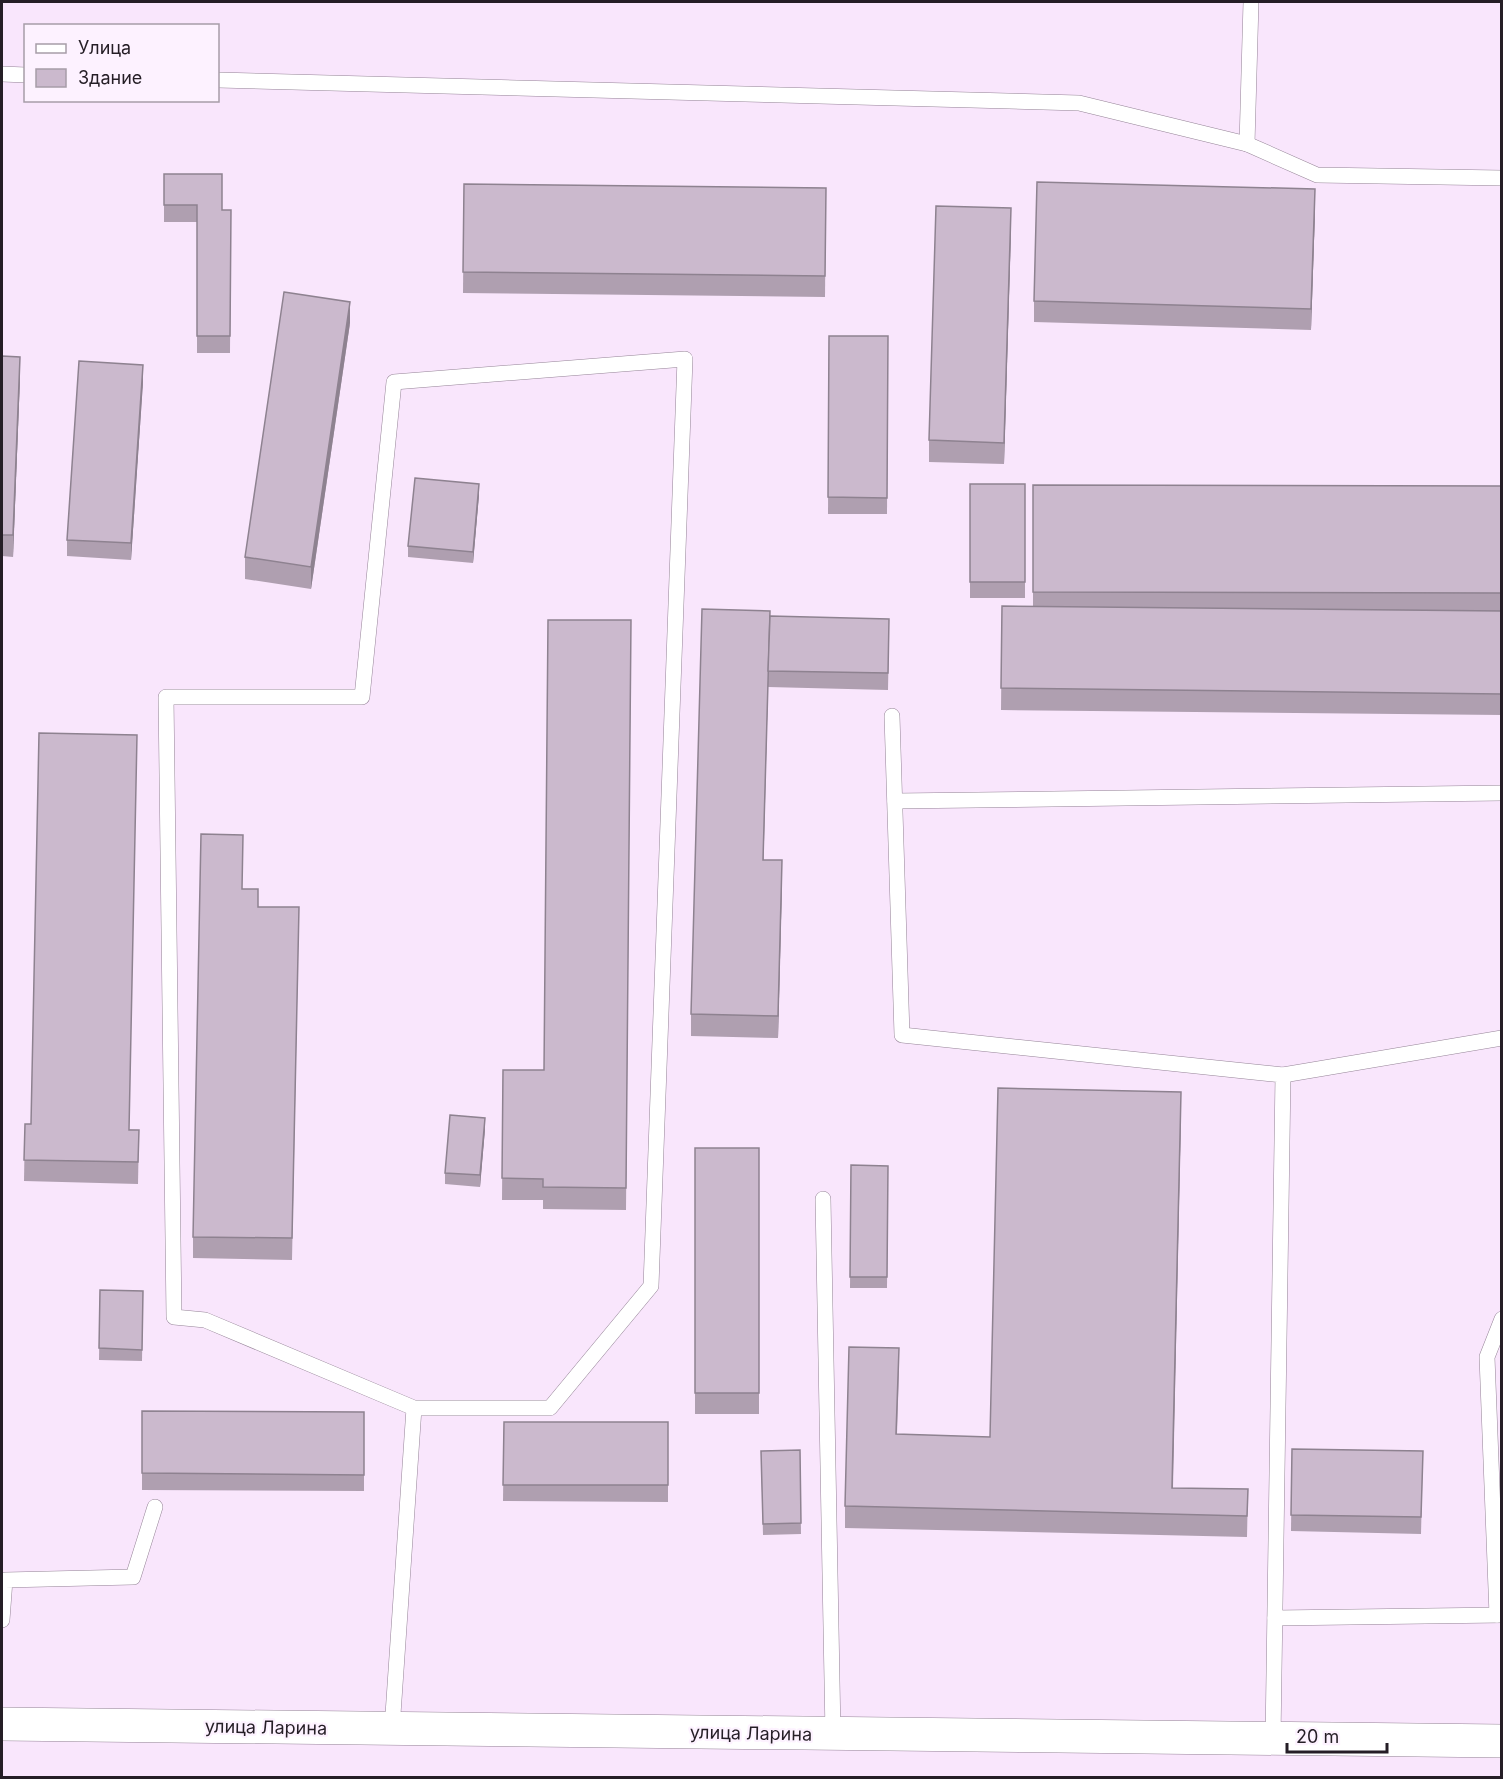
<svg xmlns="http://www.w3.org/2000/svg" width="1503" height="1779" font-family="Inter,sans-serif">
<rect width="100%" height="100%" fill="#fdf2ff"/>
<!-- built -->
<path fill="#f9e6fc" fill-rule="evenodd" d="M2 2H1501V1777L2 1778ZM26 26H218V100H26Z"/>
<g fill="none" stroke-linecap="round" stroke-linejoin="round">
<!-- service casing -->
<g stroke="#958497" stroke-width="16">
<g id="service">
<path d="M2 74 26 75"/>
<path d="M218 80 1079 103 1247 144 1317 175 1502 178"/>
<path d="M1247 144 1251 2"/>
<path d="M892 716 902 1035 1283 1075 1273 1739"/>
<path d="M895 801 1502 793"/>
<path d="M1283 1075 1502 1038"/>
<path d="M823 1199 833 1734"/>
<path d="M1497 1615 1487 1357 1502 1319"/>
<path d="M1275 1618 1502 1615"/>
<path d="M2 1620 5 1580 133 1577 155 1507"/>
<path d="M392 1729 414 1408 205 1320 174 1317 166 697H362L394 382 685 359 651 1286 550 1408H414"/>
</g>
</g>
<!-- tertiary casing -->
<g stroke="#958497" stroke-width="34">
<path id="tertiary" d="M2 1724 1502 1741"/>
</g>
<!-- service -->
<use href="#service" stroke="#fff" stroke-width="15"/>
<!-- tertiary -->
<use href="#tertiary" stroke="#fff" stroke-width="33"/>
</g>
<!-- wall -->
<g fill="#af9fb0">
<path d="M164 174 222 210H231L230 353H197V222H164Z"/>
<path d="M464 184 826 188 825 297 463 293Z"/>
<path d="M1315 211 1311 330 1034 322V301Z"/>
<path d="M1011 229 1004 464 929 462V440Z"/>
<path d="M350 323 311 589 245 579V557Z"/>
<path d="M829 336H888L887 514H828Z"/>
<path d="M2 356 20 378 13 557 2 556Z"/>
<path d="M143 382 131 560 67 556V540Z"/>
<rect x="970" y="484" width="55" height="114"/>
<path d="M1033 485 1502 486V715L1001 710 1002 606H1033Z"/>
<path d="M479 495 473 563 408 557V546Z"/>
<path d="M770 616 889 635 888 690 768 687 763 860 782 882 778 1038 691 1036V1014Z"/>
<path d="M631 620 626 1210 543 1209V1200H502L503 1070H544Z"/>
<path d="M242 889 258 907H299L292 1260 193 1258V1237Z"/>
<path d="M1181 1113 1173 1488 1248 1489 1247 1537 845 1528V1506L899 1369 897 1434 990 1437Z"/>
<path d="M25 1124 139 1130 138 1184 24 1181Z"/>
<path d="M485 1129 480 1187 445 1184V1173Z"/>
<rect x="695" y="1148" width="64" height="266"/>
<path d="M851 1165 888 1166 887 1288H850Z"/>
<path d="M100 1290 143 1291 142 1361 99 1360Z"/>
<path d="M142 1411 364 1412V1491L142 1490Z"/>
<path d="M504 1422H668V1502L503 1501Z"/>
<path d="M1292 1449 1423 1451 1421 1534 1291 1531Z"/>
<path d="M800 1450 801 1534 763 1535 761 1451Z"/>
</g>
<!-- shaded-wall -->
<g fill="#8e8290">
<path d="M1315 189V211L1311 330V309Z"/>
<path d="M1011 208V229L1004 464V443Z"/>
<path d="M350 302V323L311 589V567Z"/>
<path d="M20 357V378L13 557V535Z"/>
<path d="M143 365V382L131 560V543Z"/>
<path d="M479 484V495L473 563V552Z"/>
<path d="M768 671V687L763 881V860Z"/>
<path d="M782 860V882L778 1038V1016Z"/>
<path d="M1181 1092V1113L1172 1509V1488Z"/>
<path d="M485 1118V1129L480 1187V1175Z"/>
</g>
<!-- building -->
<g fill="#cbb9cd" stroke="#8e8290" stroke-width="1.5">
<path d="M164 174H222V210H231L230 336H197V205H164Z"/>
<path d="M1037 182 1315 189 1311 309 1034 301Z"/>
<path d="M464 184 826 188 825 276 463 272Z"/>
<path d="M936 206 1011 208 1004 443 929 440Z"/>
<path d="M284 292 350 302 311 567 245 557Z"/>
<path d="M829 336H888L887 498 828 497Z"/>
<path d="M2 356 20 357 13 535H2Z"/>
<path d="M79 361 143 365 131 543 67 540Z"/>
<path d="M415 478 479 484 473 552 408 546Z"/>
<rect x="970" y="484" width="55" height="98"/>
<path d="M1033 485 1502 486V593L1033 592Z"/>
<path d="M1002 606 1502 611V694L1001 688Z"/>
<path d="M702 609 770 611 763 860H782L778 1016 691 1014Z"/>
<path d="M770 616 889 619 888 673 768 671Z"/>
<path d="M548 620H631L626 1188 543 1187V1179L502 1178 503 1070H544Z"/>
<path d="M39 733 137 735 129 1130H139L138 1162 24 1160 25 1124H31Z"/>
<path d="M201 834 243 835 242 889H258V907H299L292 1238 193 1237Z"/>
<path d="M998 1088 1181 1092 1172 1488 1248 1489 1247 1516 845 1506 849 1347 899 1348 896 1434 990 1437Z"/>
<path d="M450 1115 485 1118 480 1175 445 1173Z"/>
<rect x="695" y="1148" width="64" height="245"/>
<path d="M851 1165 888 1166 887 1277H850Z"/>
<path d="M100 1290 143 1291 142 1350 99 1348Z"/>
<path d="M142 1411 364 1412V1475L142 1473Z"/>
<path d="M504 1422H668V1485H503Z"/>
<path d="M1292 1449 1423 1451 1421 1517 1291 1515Z"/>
<path d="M800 1450 801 1523 763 1524 761 1451Z"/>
</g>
<g text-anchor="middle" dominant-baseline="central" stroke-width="4.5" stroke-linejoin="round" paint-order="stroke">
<!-- street labels -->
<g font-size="18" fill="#251e26" stroke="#fdf2ff">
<text transform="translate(266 1727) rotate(1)">улица Ларина</text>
<text transform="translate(751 1733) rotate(1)">улица Ларина</text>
</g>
</g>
<!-- border -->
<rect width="1503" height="1779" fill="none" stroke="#251e26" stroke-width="6"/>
<!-- legend -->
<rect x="24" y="24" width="195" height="78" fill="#fdf2ff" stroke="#a79da8" stroke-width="1.5"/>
<rect x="36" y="44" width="30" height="9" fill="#ffffff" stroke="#a79da8" stroke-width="1.5"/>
<text x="78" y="54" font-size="18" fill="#251e26">Улица</text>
<rect x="36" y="69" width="30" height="18" fill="#cbb9cd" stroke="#a79da8" stroke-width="1.5"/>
<text x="78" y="84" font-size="18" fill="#251e26">Здание</text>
<!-- scale -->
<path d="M1287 1743v9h100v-9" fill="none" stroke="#251e26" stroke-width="3"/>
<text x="1296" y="1743" font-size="18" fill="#251e26" stroke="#fdf2ff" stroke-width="4.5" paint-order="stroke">20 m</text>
</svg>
